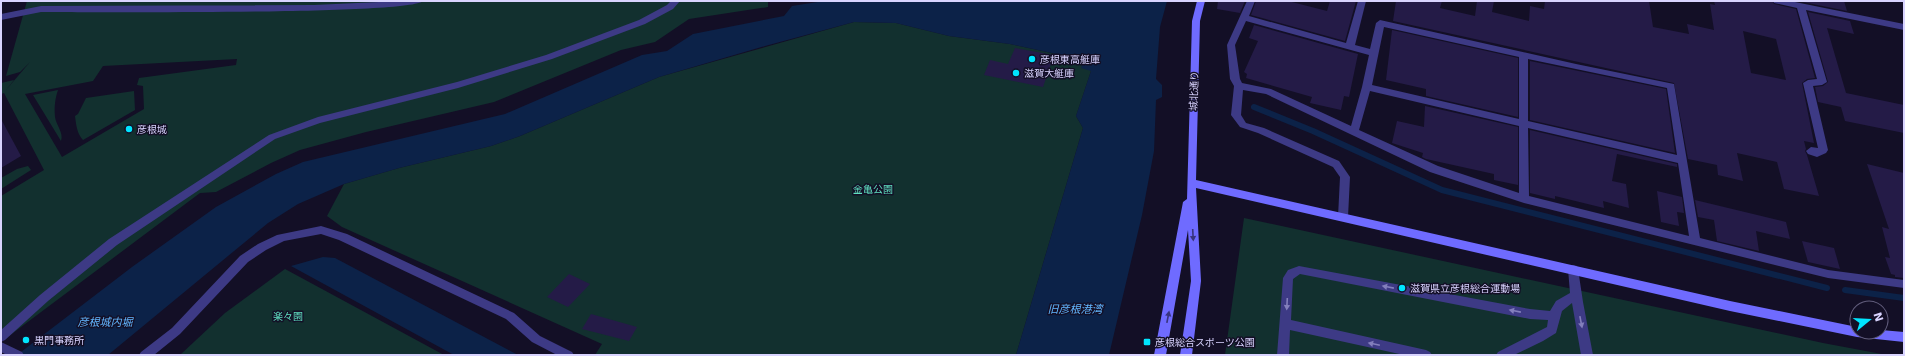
<svg xmlns="http://www.w3.org/2000/svg" width="1905" height="356" font-family="'DejaVu Sans','Noto Sans JP',sans-serif">
<rect width="100%" height="100%" fill="#130f26"/>
<!-- green -->
<g fill="#12302f" fill-rule="evenodd">
<path d="M27 1H768V7L689 19 655 42 621 50 494 102 366 132 300 150 271 163 216 192 200 193 1 342V196L44 170 4 93 1 94V83L14 80 6 90 30 62 20 72 6 76ZM237 59 236 65 139 78 137 85 143 86 144 109 62 157 25 94 93 81 103 66Z"/>
<path d="M854 22 896 23 949 36 1010 44 1084 60 1091 71 1076 116 1083 128 1016 355H595L602 344 342 227 327 216 344 184 399 168 491 146 520 136 659 77Z"/>
<path d="M58 90C55 99 54 107 55 117 56 125 64 133 61 141L33 95Z"/>
<path d="M134 91 135 110 83 140C77 134 76 124 75 116L78 114 86 98Z"/>
<path d="M28 166 31 170 1 189V178L17 169Z"/>
<path d="M1244 218 1823 343 1887 355H1225Z"/>
<path d="M285 269 444 355H180L225 313Z"/>
</g>
<!-- water -->
<g fill="#0c2248">
<path d="M824 1H1167L1160 27 1156 79 1162 85V97L1156 100 1154 151 1142 215 1109 355H1016L1083 128 1076 116 1091 71 1081 68 1084 60 1010 44 949 36 896 23 854 22 765 46 659 77 520 136 491 146 399 168 344 184 298 204 268 223 108 355H17L132 267 216 207 276 174 303 162 505 114 642 55 667 51 693 34 784 16 792 6Z"/>
<path d="M323 257 335 258 518 355H454L291 266Z"/>
</g>
<g fill="none" stroke-linecap="round" stroke-linejoin="round">
<!-- stream -->
<g stroke="#0c2248" stroke-width="6">
<path d="M1254 107 1313 131 1442 190 1827 288"/>
<path d="M1845 290 1904 298"/>
</g>
</g>
<!-- building -->
<g fill="#241b47" fill-rule="evenodd">
<path d="M1218 1H1245L1240 13 1217 9Z"/>
<path d="M1256 1H1288L1327 11 1330 1H1356L1345 41 1251 15Z"/>
<path d="M1396 1H1442L1440 8 1475 16 1477 1H1494L1492 12 1529 21 1530 6 1544 9 1545 1H1649L1653 27 1689 34 1687 24 1714 30 1710 4 1715 5 1714 1H1772L1774 4 1796 9 1815 78 1807 79 1802 83 1814 143 1804 141 1806 149 1805 151 1807 155 1819 196 1784 189 1777 162 1737 153 1743 181 1718 175 1717 165 1688 159 1674 83 1393 21ZM1743 31 1776 39 1786 80 1751 73Z"/>
<path d="M1798 1H1844L1847 11Z"/>
<path d="M1808 12 1850 21 1854 34 1827 28 1846 93 1904 105V133L1845 121 1841 107 1818 102 1815 87 1823 86 1828 82Z"/>
<path d="M1254 25 1358 54 1349 97 1344 96 1341 110 1310 103 1312 97 1246 78 1247 74 1244 72 1258 41 1249 38Z"/>
<path d="M1392 30 1518 58V117L1426 96V89L1386 80Z"/>
<path d="M1015 48 1054 55 1043 87 984 75 990 60 1008 64Z"/>
<path d="M1530 61 1666 89 1675 153 1530 120Z"/>
<path d="M1425 106 1518 127V185L1494 180V174L1426 159 1422 157 1423 153 1392 143 1397 121 1424 127Z"/>
<path d="M1 119 21 156 1 168Z"/>
<path d="M1530 130 1677 164V167L1617 154 1612 181 1626 184 1629 208 1603 201 1604 208 1555 196V199L1530 193Z"/>
<path d="M1867 164 1904 173V278L1895 277V275L1891 274 1885 257 1890 258 1882 227 1889 229Z"/>
<path d="M1657 191 1682 197 1684 213 1677 212 1679 226 1661 222Z"/>
<path d="M1695 200 1786 222 1790 239 1756 231 1759 251 1717 241 1714 220 1698 217Z"/>
<path d="M1802 241 1834 248 1840 269 1808 262Z"/>
<path d="M569 274 590 284 568 307 547 297Z"/>
<path d="M591 314 637 327 629 341 582 329Z"/>
</g>
<g fill="none" stroke-linecap="round" stroke-linejoin="round">
<!-- lane -->
<g fill="#3d3a85" fill-rule="evenodd">
<path d="M401 1H423C410 15 85 12 41 12L1 20V14L41 6 314 5Z"/>
<path d="M671 1H680L673 9 645 24 552 59 458 88 320 123 275 139 117 245 48 301 5 340 1 342V330L40 295 109 239 269 135 318 117 457 82 546 55 639 20 667 5Z"/>
<path d="M321 226 347 234 514 313 540 336 572 352 574 355H557L532 342 506 319 339 240 321 234 284 241 266 250 248 262 180 334 154 355H139L141 352 172 328 240 256 258 244 277 235Z"/>
<path d="M1573 265 1577 266 1578 269 1583 302 1593 355H1581L1572 303 1562 311 1556 333 1543 341 1514 355H1496L1498 352 1547 327 1548 320 1530 319 1300 274 1293 279 1291 320 1426 350 1430 352 1432 355H1404L1290 330 1289 355H1277L1283 278 1288 270 1299 266 1530 309 1550 311 1556 301 1570 293 1568 269 1569 266Z"/>
<path d="M1 342 22 352 24 355H7L1 352Z"/>
</g>
<!-- street -->
<g fill="#3d3a85" fill-rule="evenodd">
<path d="M1247 1H1255L1249 16 1346 43 1358 1H1366L1355 45 1370 49 1376 23 1380 20 1576 64 1674 84 1700 238 1828 270 1904 280V288L1828 278 1524 203 1430 172 1266 94 1243 90 1241 115 1246 123 1264 128 1339 161 1350 177 1348 217 1347 220H1339L1338 217 1340 177 1333 167 1258 133 1240 127 1231 115 1234 86 1230 79 1227 45ZM1246 21 1369 55 1362 87 1351 126 1271 89 1242 83 1240 79 1235 45ZM1384 27 1519 57V119L1372 85ZM1528 59 1667 88 1677 155 1528 121ZM1370 91 1519 126V193L1438 166 1359 130ZM1528 128 1678 163 1689 236 1529 196Z"/>
<path d="M1773 1H1790L1904 24V30L1806 10 1827 82 1822 85 1813 86 1828 150 1826 153 1817 157 1808 154 1806 151 1811 147 1818 148 1803 83 1808 80 1817 79 1797 8 1774 3Z"/>
</g>
<!-- secondary -->
<path fill="#6f6bff" fill-rule="evenodd" d="M1197 1H1205L1200 21 1196 180 1730 301 1857 327V332H1881V330L1904 332V342L1857 337 1730 311 1196 188 1201 281 1192 355H1180L1191 281 1188 230 1166 355H1154L1183 202 1187 199 1192 21Z"/>
</g>
<!-- one-way arrows -->
<defs><path id="oneway-solid" d="M-6-.8H1V-3.2L6.5 0L1 3.2V.8H-6Z"/></defs>
<g fill="#38347d">
<use href="#oneway-solid" transform="translate(1193 235) rotate(87)"/>
<use href="#oneway-solid" transform="translate(1168 317) rotate(-79)"/>
</g>
<g fill="#837fbc">
<use href="#oneway-solid" transform="translate(1388 287) rotate(-169)"/>
<use href="#oneway-solid" transform="translate(1287 304) rotate(93)"/>
<use href="#oneway-solid" transform="translate(1515 311) rotate(-169)"/>
<use href="#oneway-solid" transform="translate(1581 322) rotate(79)"/>
<use href="#oneway-solid" transform="translate(1374 344) rotate(-168)"/>
</g>
<!-- markers -->
<g fill="#00e5ff" stroke="#130f26" stroke-width="1.5">
<circle cx="1032" cy="59" r="4"/>
<circle cx="1016" cy="73" r="4"/>
<circle cx="129" cy="129" r="4"/>
<circle cx="1402" cy="288" r="4"/>
<circle cx="26" cy="340" r="4"/>
<rect x="1143" y="338" width="8" height="8" rx="2"/>
</g>
<g text-anchor="middle" dominant-baseline="central" stroke-width="3" stroke-linejoin="round" paint-order="stroke">
<!-- poi labels -->
<g font-size="10" fill="#d9d4ff" stroke="#130f26" text-anchor="start">
<text x="1040" y="59">彦根東高艇庫</text>
<text x="1024" y="73">滋賀大艇庫</text>
<text x="137" y="129">彦根城</text>
<text x="1410" y="288">滋賀県立彦根総合運動場</text>
<text x="34" y="340">黒門事務所</text>
<text x="1155" y="342">彦根総合スポーツ公園</text>
</g>
<!-- street labels -->
<g font-size="10" fill="#d9d4ff" stroke="#130f26">
<text transform="translate(1194 91) rotate(-88)">城北通り</text>
</g>
<!-- park labels -->
<g font-size="10" fill="#5fe0c0" stroke="#130f26">
<text x="873" y="189">金亀公園</text>
<text x="288" y="316">楽々園</text>
</g>
<!-- water labels -->
<g font-size="11" font-style="italic" fill="#62b6ff" stroke="#130f26">
<text x="1075" y="309">旧彦根港湾</text>
<text x="105" y="322">彦根城内堀</text>
</g>
</g>
<!-- border -->
<rect width="1905" height="356" fill="none" stroke="#d9d4ff" stroke-width="4"/>
<!-- north arrow -->
<g transform="translate(1869 320) rotate(72)"><circle r="19" fill="#130f26" stroke="#625e7d"/>
<path d="M0-3L7 15L0 10L-7 15Z" fill="#00e5ff"/>
<text y="-6" font-size="11" font-weight="bold" text-anchor="middle" fill="#d9d4ff">N</text>
</g>
</svg>
